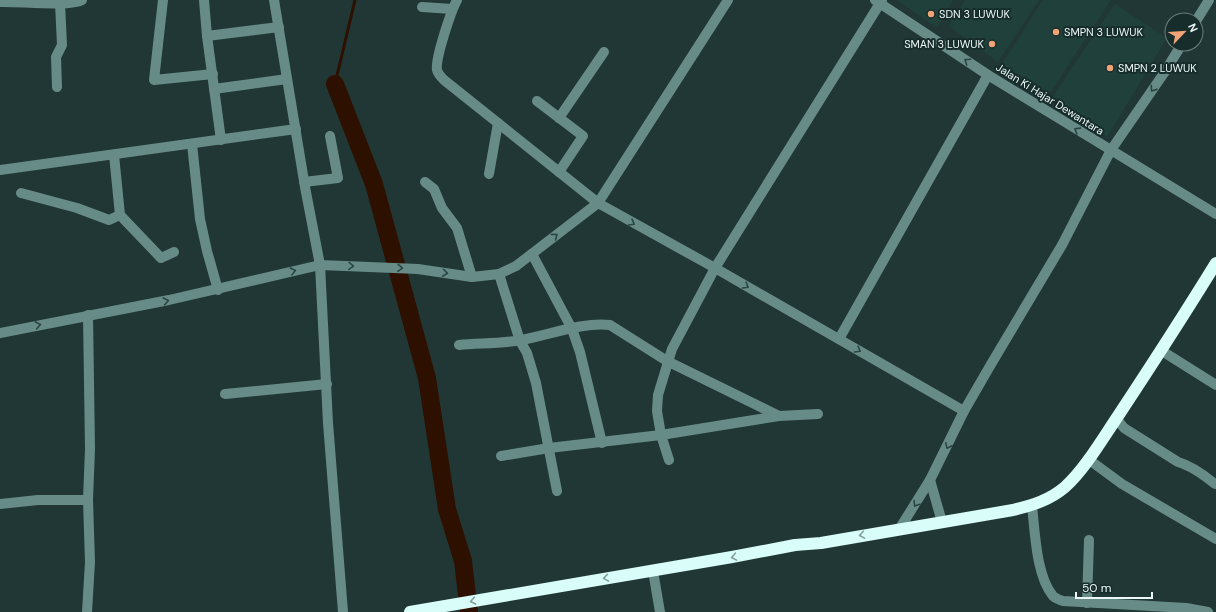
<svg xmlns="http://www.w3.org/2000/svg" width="1216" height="612" font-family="'DM Sans',sans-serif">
<rect width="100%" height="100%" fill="#213735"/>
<!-- built -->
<g fill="#20403c">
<path d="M897 0H953L937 28Z"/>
<path d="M965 0H1039L998 62 949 26Z"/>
<path d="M1043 0H1111L1049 94 1002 64Z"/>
<path d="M1115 4 1167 38 1107 137 1052 98Z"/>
</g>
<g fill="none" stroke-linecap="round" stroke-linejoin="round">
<!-- stream -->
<path stroke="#2d1000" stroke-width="3" d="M335 84 355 0"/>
<!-- river -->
<path stroke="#2d1000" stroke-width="18" d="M335 84 374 184 427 378 447 509 463 561 469 612"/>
<!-- minor -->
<g stroke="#678c87" stroke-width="10">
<path d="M163 0 154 80 213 74"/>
<path d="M204 0 207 36 221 140"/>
<path d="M274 0 305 187 320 265 328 423 343 612"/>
<path d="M457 0C451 11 435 59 437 70 438 74 441 77 444 80L598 203 715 268 964 411"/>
<path d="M875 0 988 75 1216 214"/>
<path d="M0 2C17 1 69 7 82 0"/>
<path d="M422 7 452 9"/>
<path d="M1196 21 1209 0"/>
<path d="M207 36 279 27"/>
<path d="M57 87 56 57 62 45 60 3"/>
<path d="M214 89 287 79"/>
<path d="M537 101 583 136 559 172"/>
<path d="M559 118 604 52"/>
<path d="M192 144 200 219 207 251 218 290"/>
<path d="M114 155 120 215 161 258 174 252"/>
<path d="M0 170 296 129"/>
<path d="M489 174 498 123"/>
<path d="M304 182 338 178 330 136"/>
<path d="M425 182 434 189 442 208 457 228 472 277"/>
<path d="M21 193 77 208 109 220 120 215"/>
<path d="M532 254 572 329 580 352 602 443"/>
<path d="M499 274 520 341 527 353 536 383 557 491"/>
<path d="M0 333 169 300 320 265 418 269 472 277 499 274 516 266 598 203 728 0"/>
<path d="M839 339 988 75"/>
<path d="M459 345C479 343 501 344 521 340 550 335 581 322 610 325L667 361 779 416 818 414"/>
<path d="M1162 351 1216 385"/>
<path d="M225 394 327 384"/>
<path d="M1116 418 1124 428 1178 462C1192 466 1204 475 1215 484"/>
<path d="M501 456 549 448 661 435 779 416"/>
<path d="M1088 459 1122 484 1216 539"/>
<path d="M669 460 661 435 657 411 658 395 672 349 715 268 882 0"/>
<path d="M930 480 942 522"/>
<path d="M0 504 38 500H88"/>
<path d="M1032 506C1035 531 1036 576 1053 596 1055 598 1060 600 1063 601L1186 608 1208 612"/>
<path d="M900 528 930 480 964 411 990 366 1062 245 1111 150 1164 73 1182 44"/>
<path d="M653 571 660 612"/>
<path d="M1087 603 1089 540"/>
<path d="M87 612 90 562 88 500 90 449 88 315"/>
</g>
<!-- highway -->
<path stroke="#d9fdf8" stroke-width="12" d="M410 612 732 557 795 545 821 543 1013 510C1033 505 1050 500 1065 487 1085 469 1103 438 1118 416 1151 366 1184 315 1216 263"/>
</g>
<!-- one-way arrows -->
<defs><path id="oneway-chevron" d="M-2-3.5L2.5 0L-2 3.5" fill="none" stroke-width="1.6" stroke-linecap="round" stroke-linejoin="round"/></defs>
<g stroke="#2b4542">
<use href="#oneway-chevron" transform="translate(967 61) rotate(-146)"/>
<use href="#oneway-chevron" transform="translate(1153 89) rotate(125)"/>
<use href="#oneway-chevron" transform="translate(1077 130) rotate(-148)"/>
<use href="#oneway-chevron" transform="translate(632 223) rotate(30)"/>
<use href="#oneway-chevron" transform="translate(555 236) rotate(-37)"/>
<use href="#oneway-chevron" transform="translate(351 266) rotate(2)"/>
<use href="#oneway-chevron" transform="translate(400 268) rotate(3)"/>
<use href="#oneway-chevron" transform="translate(293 271) rotate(-14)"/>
<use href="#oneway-chevron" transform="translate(445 273) rotate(8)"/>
<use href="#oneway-chevron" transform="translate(746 286) rotate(30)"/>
<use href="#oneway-chevron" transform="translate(166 301) rotate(-11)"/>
<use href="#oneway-chevron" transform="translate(38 325) rotate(-11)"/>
<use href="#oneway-chevron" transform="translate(858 350) rotate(30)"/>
<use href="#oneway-chevron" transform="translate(948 446) rotate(116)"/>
<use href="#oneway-chevron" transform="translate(916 504) rotate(122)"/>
</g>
<g stroke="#829f9c">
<use href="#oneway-chevron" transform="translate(862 535) rotate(170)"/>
<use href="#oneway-chevron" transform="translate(734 557) rotate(170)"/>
<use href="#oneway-chevron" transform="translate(606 578) rotate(171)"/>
<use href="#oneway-chevron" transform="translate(473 601) rotate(169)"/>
</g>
<!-- markers -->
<g fill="#efa377" stroke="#172d2b" stroke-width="1.5">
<circle cx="931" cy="14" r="4"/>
<circle cx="1056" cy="32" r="4"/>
<circle cx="992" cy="44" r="4"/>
<circle cx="1110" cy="68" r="4"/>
</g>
<g text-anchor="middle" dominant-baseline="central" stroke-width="4" stroke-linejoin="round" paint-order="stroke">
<!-- poi labels -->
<g font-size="11" fill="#ebf8f6" stroke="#172d2b" text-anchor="start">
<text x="939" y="14">SDN 3 LUWUK</text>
<text x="1064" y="32">SMPN 3 LUWUK</text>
<text x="984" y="44" text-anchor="end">SMAN 3 LUWUK</text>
<text x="1118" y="68">SMPN 2 LUWUK</text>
</g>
<!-- street labels -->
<g font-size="11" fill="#ebf8f6" stroke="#172d2b">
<text transform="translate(1050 99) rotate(32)">Jalan Ki Hajar Dewantara</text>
</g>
</g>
<!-- north arrow -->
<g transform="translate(1184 32) rotate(65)"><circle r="19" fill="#172d2b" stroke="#6c7e7c"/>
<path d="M0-3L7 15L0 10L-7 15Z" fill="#efa377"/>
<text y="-6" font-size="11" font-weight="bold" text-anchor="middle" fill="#ebf8f6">N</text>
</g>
<!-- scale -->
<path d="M1076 592v6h76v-6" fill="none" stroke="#ebf8f6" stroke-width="2"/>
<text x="1082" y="592" font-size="12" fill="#ebf8f6" stroke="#172d2b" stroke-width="3" paint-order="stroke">50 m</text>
</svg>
